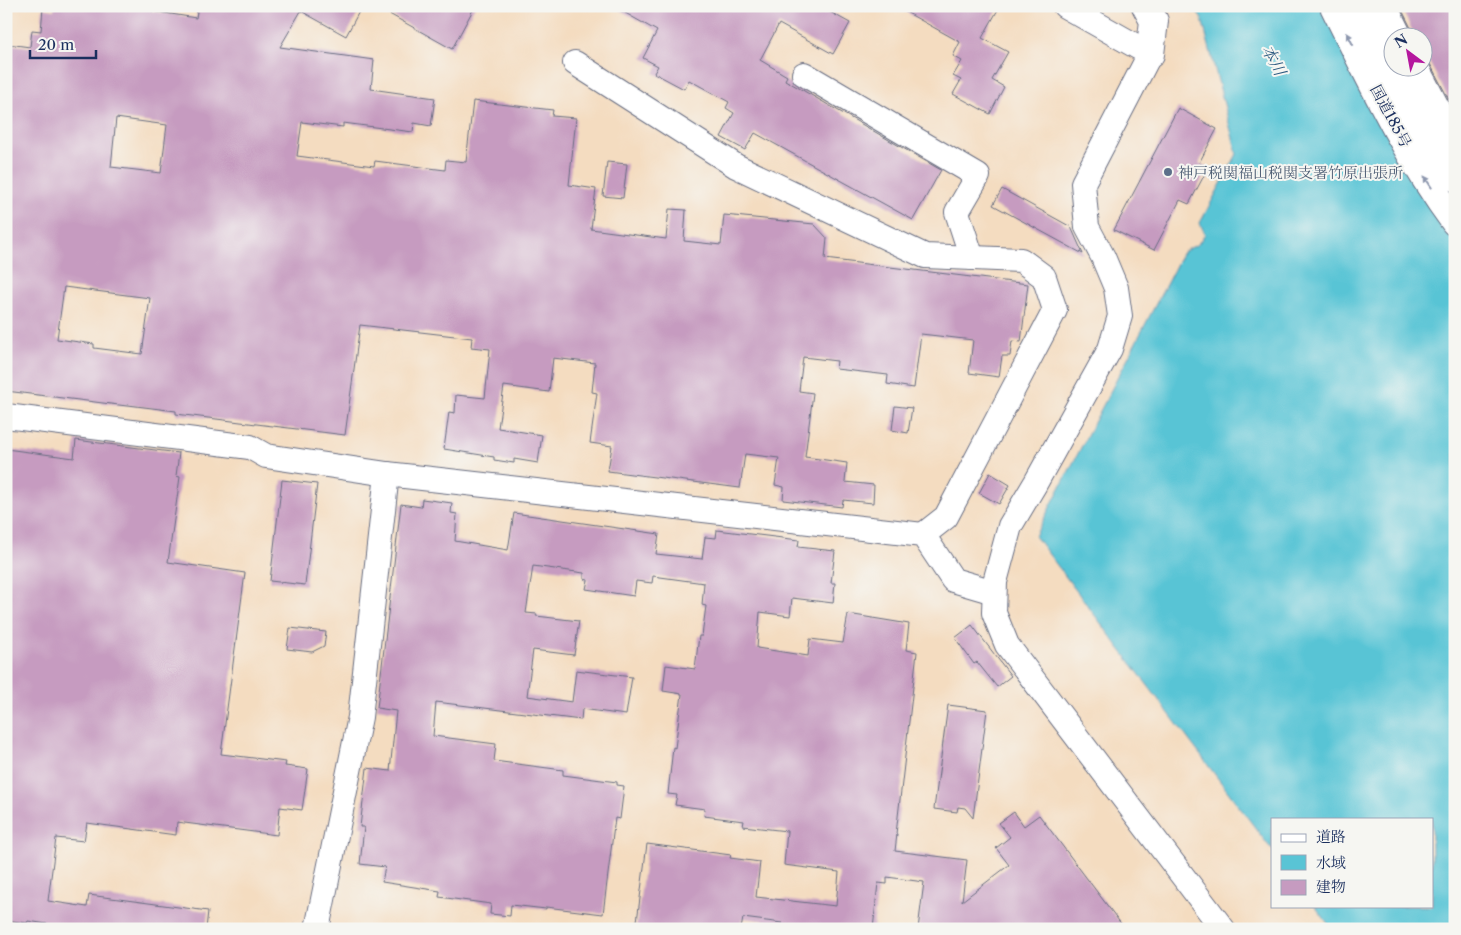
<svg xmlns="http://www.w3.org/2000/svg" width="1461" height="935" font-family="'Libre Caslon Text','Noto Serif JP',serif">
<rect width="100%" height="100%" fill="#f6f6f2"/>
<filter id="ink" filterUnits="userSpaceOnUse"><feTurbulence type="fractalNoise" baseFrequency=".02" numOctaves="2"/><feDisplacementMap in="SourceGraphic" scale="10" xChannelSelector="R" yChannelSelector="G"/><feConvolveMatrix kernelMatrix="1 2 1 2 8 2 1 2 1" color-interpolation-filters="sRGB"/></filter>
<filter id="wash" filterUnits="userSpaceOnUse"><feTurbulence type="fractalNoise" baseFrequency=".0096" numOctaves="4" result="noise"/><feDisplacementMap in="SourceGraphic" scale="20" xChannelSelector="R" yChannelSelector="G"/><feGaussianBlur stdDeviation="1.12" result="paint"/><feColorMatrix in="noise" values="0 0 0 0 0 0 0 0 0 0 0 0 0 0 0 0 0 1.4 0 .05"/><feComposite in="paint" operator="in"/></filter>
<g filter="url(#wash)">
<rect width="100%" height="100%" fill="#f4dcc0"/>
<!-- water -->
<path fill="#59c4d5" stroke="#3a7a9a" d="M1192 6H1375L1455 156V929H1332L1315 906H1432V819H1272V850L1035 536 1183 252 1198 244 1205 234 1200 223 1237 154 1202 19Z"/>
<g id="blocks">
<!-- building -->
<g fill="#c69bc0" fill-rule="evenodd">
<path d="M55 6H152V11L196 18 198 6H362L346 36 301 11 280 47 374 60 371 89 435 98 431 126 414 123 413 132 343 123V127L302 122 297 156 374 166 375 161 445 170 446 160 466 162 473 101 553 110 552 116 576 118 569 185 596 189 591 229 666 239 669 209 686 210 684 241 721 245 724 215 814 224 827 238 825 259 1028 284 1021 342 1012 341 1010 356H1002L999 377 969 373 973 340 921 334 914 388 887 384 888 375 836 369 837 361 803 357 799 391 813 393 805 457 847 463 845 482 874 485 873 503 843 500 842 507 783 500 784 487 775 485 779 458 745 454 740 488 608 471 612 446 590 443 597 393 592 392 595 363 553 358 549 392 504 386 498 428 542 435 538 463 514 459V463L494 460V457L444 449 449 412 455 413 456 395 485 398 490 349 471 347 472 338 360 325 345 435 176 414V411L128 405 127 406 6 391V55L8 44 30 47 32 30 41 31 43 8 54 10ZM116 118 167 125 161 173 111 167ZM64 287 150 298 142 354 94 348V344L57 339Z"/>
<path d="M375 6H475L452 49Z"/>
<path d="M613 6H819L850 23 833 54 779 24 760 60 787 76 785 80 941 170 913 220 755 133 745 150 721 137 734 113 726 108 729 102 689 80 684 89 654 73 658 66 643 58 657 31Z"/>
<path d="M895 6H1000L982 38 1008 52 992 80 1004 87 990 114 953 94 961 80 953 76 962 61 953 56 960 42Z"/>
<path d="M1400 6H1455V111L1429 62 1424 56V38H1415L1413 32Z"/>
<path d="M1178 108 1217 129 1199 163 1208 168 1189 204 1180 200 1154 250 1114 230Z"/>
<path d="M607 162 627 164 623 198 603 196Z"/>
<path d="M1002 189 1071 227 1083 254 993 205Z"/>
<path d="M895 406 912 408 908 433 892 430Z"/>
<path d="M76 440 179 453 176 476 180 477 168 562 245 573 221 754 286 762 285 766 308 769 302 810 280 807 277 835 177 822 176 835 87 823 84 841 56 838 48 901 87 907 89 895 208 911 206 929H78L28 921 27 923 6 920V694L9 667H6V449L74 458Z"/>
<path d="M990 473 1010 485 999 504 979 493Z"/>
<path d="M282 480 317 484 305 585 270 581Z"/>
<path d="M422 499 452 503 451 513 457 514 455 541 508 550 514 513 659 534 656 554 702 559 705 537 716 538 717 530 799 540 798 547 835 551 831 583H835L833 603 792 598 790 616 760 612 757 648 808 656 810 639 843 643 848 614 909 624 906 650 917 652 896 834H897L895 851 967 860 962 901 1009 865 996 848 1010 837 999 823 1014 812 1024 826 1039 815 1125 929H918L924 882 887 877V884L878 883 873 929H781L782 923 743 918 741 929H636L647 844 731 855 730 858 760 862 756 897 836 906 839 872 784 865 787 831 743 826 744 821 704 816 705 809 675 805 677 795 668 794 673 747 675 748 682 694 663 691 666 665 695 669 699 636H702L706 606 702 605 704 583 653 576 652 583 636 581 634 596 586 589 588 580 584 579V573L533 566 526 613 537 614 536 616 579 621 574 655 533 650 527 696 572 702 576 670 632 677 626 715 582 709 581 720 436 702 433 736 496 744 494 761 563 770V775L617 782V785L624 786 620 819 615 818 603 914 546 907V909L511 905 510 916 490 914 491 904 439 897 440 891 382 882 385 867 360 864 364 827H360L367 768 390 771 396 711 377 708 401 504 421 507Z"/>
<path d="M972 625 1011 676 997 687 977 662 974 664 955 638Z"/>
<path d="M290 628 326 632 324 646 312 652 287 649Z"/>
<path d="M948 705 987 710 973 818 965 808 958 807 957 812 934 809Z"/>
</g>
</g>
</g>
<g filter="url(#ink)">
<use href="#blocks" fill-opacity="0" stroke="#676c80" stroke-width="1"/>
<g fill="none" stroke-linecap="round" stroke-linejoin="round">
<!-- minor casing -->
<g stroke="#676c80" stroke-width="26">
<g id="minor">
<path d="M1065 6 1150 54 1083 183 1087 227 1103 257 1116 288 1120 316 1110 349 1035 484 1010 526 995 582 994 613 1007 645 1223 929"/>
<path d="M1385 6 1401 38"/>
<path d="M575 63 736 166 925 256 1021 260 1044 277 1055 310 946 517 923 535"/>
<path d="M1417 68 1455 141"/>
<path d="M804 74 978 176 957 212 972 258"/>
<path d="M6 416 250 447 266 456 387 474 923 535 953 580 994 592"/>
<path d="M317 929 360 717 387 474"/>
</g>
</g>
<!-- major casing -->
<g stroke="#676c80" stroke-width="30">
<path id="major" d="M1146 6 1154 21 1150 54"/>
</g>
<!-- highway casing -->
<g stroke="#676c80" stroke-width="30">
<g id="highway">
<path d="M1334 6C1371 80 1406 155 1455 222"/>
<path d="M1362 6 1434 145 1455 177"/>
</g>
</g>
<!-- minor -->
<use href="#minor" stroke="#fff" stroke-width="24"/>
<!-- major -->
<use href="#major" stroke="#fff" stroke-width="28"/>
<!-- highway -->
<use href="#highway" stroke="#fff" stroke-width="28"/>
</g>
<!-- one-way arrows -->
<defs><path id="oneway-solid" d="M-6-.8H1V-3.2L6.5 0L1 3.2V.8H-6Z" transform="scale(1.25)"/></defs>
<g fill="#8d97ae">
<use href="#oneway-solid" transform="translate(1350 39) rotate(-117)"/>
<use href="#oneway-solid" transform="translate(1428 182) rotate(-123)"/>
</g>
</g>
<!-- markers -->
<circle fill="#5c6f8a" stroke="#f6f6f2" stroke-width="2" cx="1168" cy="172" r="5"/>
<g text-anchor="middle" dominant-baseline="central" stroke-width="4" stroke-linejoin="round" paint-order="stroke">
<!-- street labels -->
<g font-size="15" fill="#1b2f5e" stroke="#f6f6f2">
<text transform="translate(1391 116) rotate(62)">国道185号</text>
</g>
<!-- service labels -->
<g font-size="15" fill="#4e5e75" stroke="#f6f6f2" text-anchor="start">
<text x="1178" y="172">神戸税関福山税関支署竹原出張所</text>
</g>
<!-- water labels -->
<g font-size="16" font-style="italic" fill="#2e5c82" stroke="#f6f6f2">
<text transform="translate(1274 60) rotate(62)">本川</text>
</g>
</g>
<!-- margin -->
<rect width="1461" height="935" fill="none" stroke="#f6f6f2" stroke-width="25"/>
<!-- legend -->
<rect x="1271" y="818" width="162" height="90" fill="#f6f6f2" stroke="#9ea6b7"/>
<rect x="1281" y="834" width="25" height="8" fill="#ffffff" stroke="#9ea6b7"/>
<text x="1316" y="842" font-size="15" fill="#1b2f5e">道路</text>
<rect x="1281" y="855" width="25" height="15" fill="#59c4d5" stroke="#9ea6b7"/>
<text x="1316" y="868" font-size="15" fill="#1b2f5e">水域</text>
<rect x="1281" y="880" width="25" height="15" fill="#c69bc0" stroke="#9ea6b7"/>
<text x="1316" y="892" font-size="15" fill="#1b2f5e">建物</text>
<!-- north arrow -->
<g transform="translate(1408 52) rotate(328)"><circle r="24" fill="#f6f6f2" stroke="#9ea6b7"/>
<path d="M0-4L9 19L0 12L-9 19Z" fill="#b5179e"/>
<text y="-8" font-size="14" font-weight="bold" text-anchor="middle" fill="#1b2f5e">N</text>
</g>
<!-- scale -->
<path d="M30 50v8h66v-8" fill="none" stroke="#1b2f5e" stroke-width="2.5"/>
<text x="38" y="50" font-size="15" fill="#1b2f5e" stroke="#f6f6f2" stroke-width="4" paint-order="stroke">20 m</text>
</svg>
